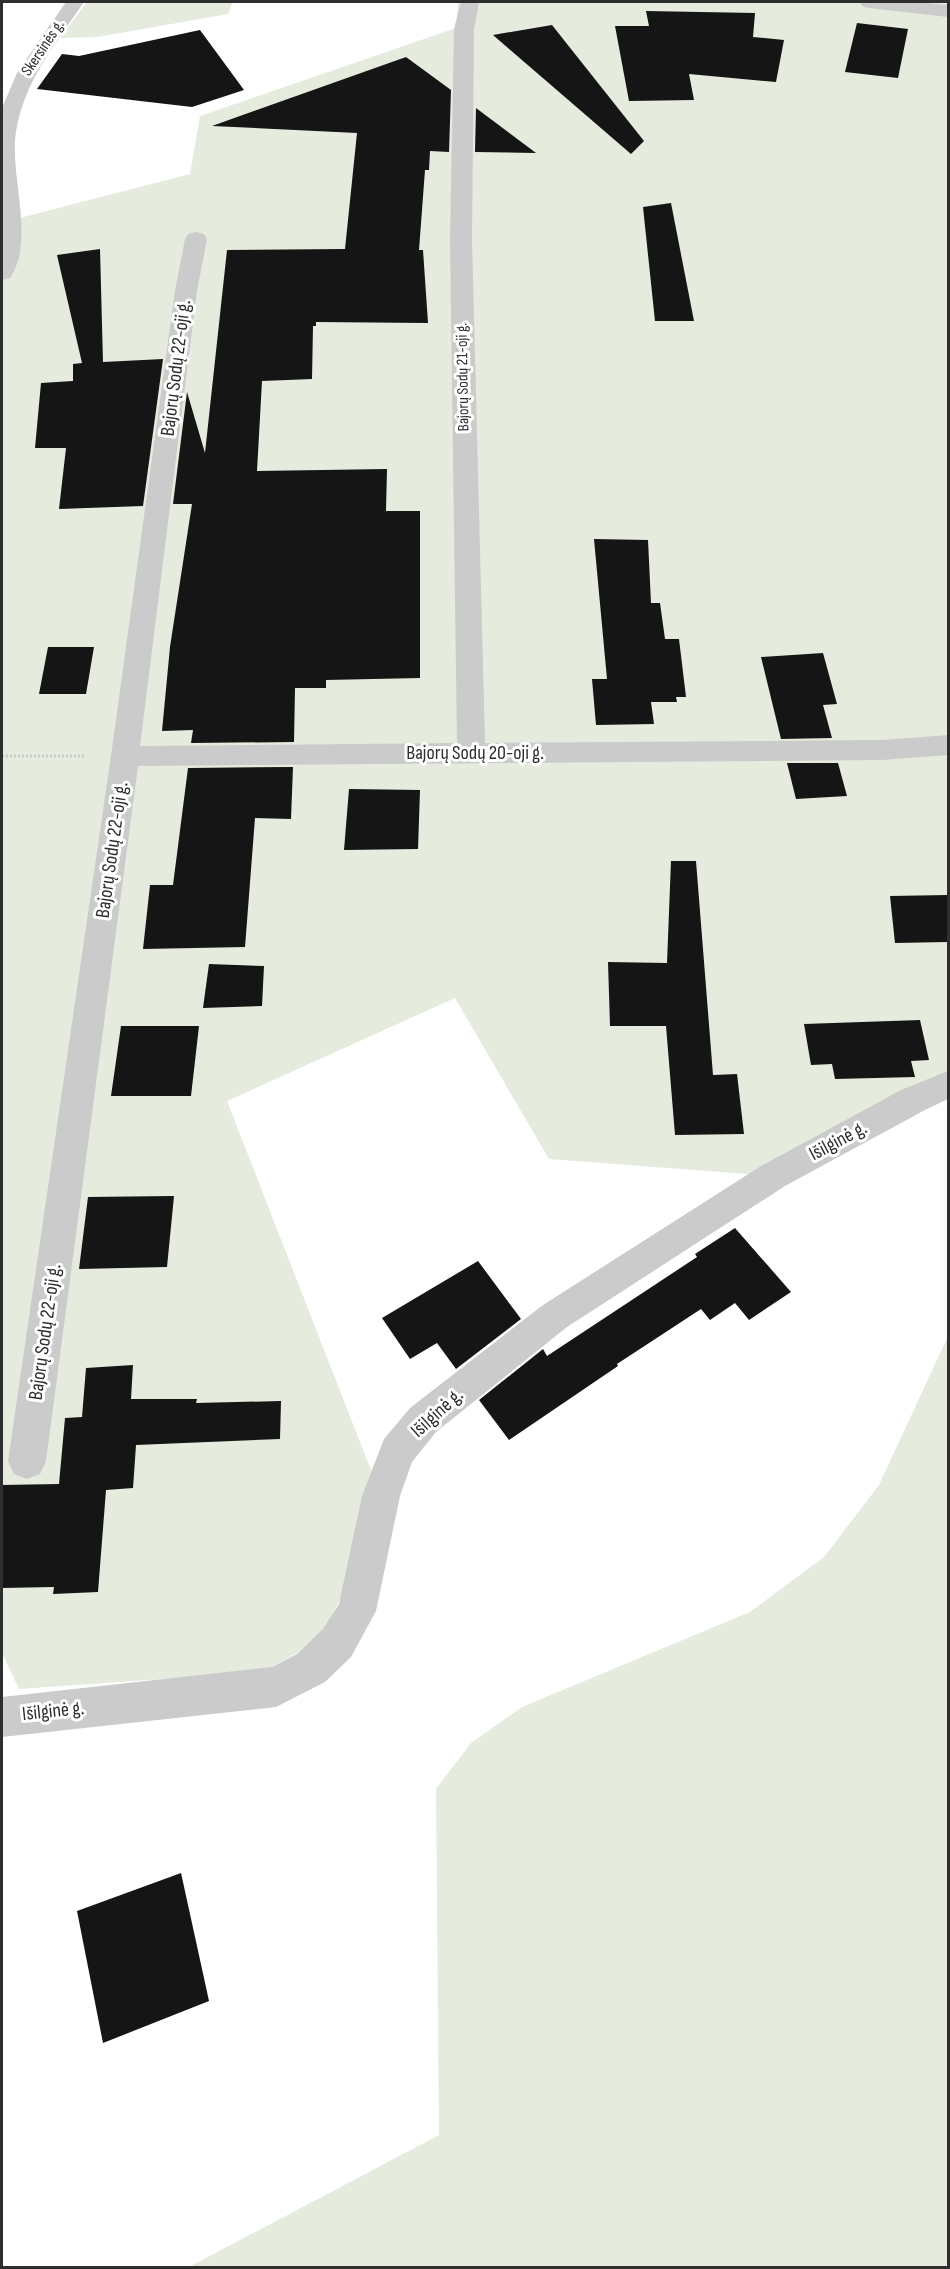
<svg xmlns="http://www.w3.org/2000/svg" width="950" height="2269" font-family="'Sofia Sans Condensed',sans-serif">
<rect width="100%" height="100%" fill="#fff"/>
<!-- green -->
<g fill="#e5ebdd">
<path d="M87 2H233L228 14 98 37 60 38Z"/>
<path d="M458 2H948V1083L773 1176 549 1159 455 998 227 1101 376 1483 341 1598 325 1629 297 1653 262 1672 19 1689 2 1653V235L4 222 190 174 200 116 456 28Z"/>
<path d="M948 1336V2267H189L439 2135 436 1789 471 1743 522 1707 750 1612 824 1557 879 1485Z"/>
</g>
<!-- building -->
<g fill="#151515">
<path d="M646 11 755 13 753 37 784 40 776 82 689 74 694 100 629 101 615 26H649Z"/>
<path d="M857 23 908 29 898 78 845 72Z"/>
<path d="M552 25 644 141 631 154 493 35Z"/>
<path d="M200 30 244 90 192 107 37 89 62 54 79 56Z"/>
<path d="M406 57 451 90 449 152 430 151 429 170H425L419 250H423L428 323 316 322V326H313L312 379 262 381 257 471 387 469 386 511H420V678L326 680V688H295L294 742 191 743 193 730 162 731 170 647 192 504H173L187 392 205 453 227 250 345 249 357 133 212 126Z"/>
<path d="M476 108 536 153 475 152Z"/>
<path d="M671 203 694 321H655L643 207Z"/>
<path d="M100 249 103 362 163 359 143 506 59 509 66 448H35L41 383 73 381V364L82 363 57 255Z"/>
<path d="M594 539 648 540 651 603H660L665 639H679L686 697H676L677 702H651L654 724 596 725 592 679H607Z"/>
<path d="M48 647H94L86 694H39Z"/>
<path d="M823 653 837 704 823 705 832 738 781 739 761 657Z"/>
<path d="M787 763H838L847 796 796 799Z"/>
<path d="M293 767 291 819 255 818 245 947 143 949 150 885H173L188 768Z"/>
<path d="M349 789 420 790 418 849 344 850Z"/>
<path d="M671 861H696L713 1075 737 1074 744 1134 675 1135 666 1026H610L608 962 667 963Z"/>
<path d="M948 895V942L895 943 890 896Z"/>
<path d="M209 964 264 966 262 1006 203 1008Z"/>
<path d="M920 1020 929 1060 911 1061 915 1077 835 1079 832 1064 811 1065 804 1024Z"/>
<path d="M121 1026H199L191 1096H111Z"/>
<path d="M174 1196 167 1267 79 1269 88 1197Z"/>
<path d="M735 1228 791 1292 749 1320 735 1303 710 1320 701 1309 617 1364 618 1366 509 1440 479 1400 543 1349 547 1356 697 1257 695 1254Z"/>
<path d="M478 1261 521 1319 456 1369 437 1343 410 1359 382 1318Z"/>
<path d="M133 1365 131 1399H197L196 1403 281 1401 280 1439 136 1445 133 1488 106 1490 98 1592 53 1594 54 1587 2 1588V1485L59 1484 65 1418 82 1417 86 1368Z"/>
<path d="M181 1873 209 2001 103 2043 77 1911Z"/>
</g>
<g fill="none" stroke-linecap="round" stroke-linejoin="round">
<!-- path -->
<path stroke="#cbcbcb" stroke-width="3" stroke-dasharray="2 2" stroke-linecap="butt" d="M2 756H85"/>
<!-- minor -->
<g fill="#cbcbcb" fill-rule="evenodd">
<path d="M66 2H84C56 43 24 81 16 132 9 176 36 239 10 278L2 280V108L17 73Z"/>
<path d="M461 2H479L474 29 472 240 485 743 882 740 948 735V755L882 760 138 766 46 1461 40 1474 27 1479 14 1474 8 1461 111 756 175 291 185 239 188 234 196 232 204 234 207 239 197 291 140 746 457 743 450 240 454 29Z"/>
<path d="M860 2H914L948 5V17L869 8 862 6Z"/>
<path d="M948 1071V1099L925 1110 785 1186 567 1327 436 1432 412 1462 400 1496 376 1611 351 1657 325 1682 276 1707 2 1737V1697L272 1667 297 1654 323 1629 339 1604 362 1496 384 1439 410 1408 543 1305 761 1166 901 1090Z"/>
</g>
</g>
<g text-anchor="middle" dominant-baseline="central" stroke-width="6" stroke-linejoin="round" paint-order="stroke">
<!-- far-street labels -->
<g font-size="16" fill="#2e2e2e" stroke="#fff">
<text transform="translate(43 48) rotate(-56)">Skersinės g.</text>
<text transform="translate(463 377) rotate(-91)">Bajorų Sodų 21-oji g.</text>
</g>
<!-- street labels -->
<g font-size="20" fill="#2e2e2e" stroke="#fff">
<text transform="translate(176 368) rotate(-83)">Bajorų Sodų 22-oji g.</text>
<text x="475" y="753">Bajorų Sodų 20-oji g.</text>
<text transform="translate(112 850) rotate(-82)">Bajorų Sodų 22-oji g.</text>
<text transform="translate(838 1141) rotate(-28)">Išilginė g.</text>
<text transform="translate(45 1332) rotate(-82)">Bajorų Sodų 22-oji g.</text>
<text transform="translate(437 1413) rotate(-42)">Išilginė g.</text>
<text transform="translate(53 1711) rotate(-6)">Išilginė g.</text>
</g>
</g>
<!-- border -->
<rect width="950" height="2269" fill="none" stroke="#2e2e2e" stroke-width="6"/>
</svg>
